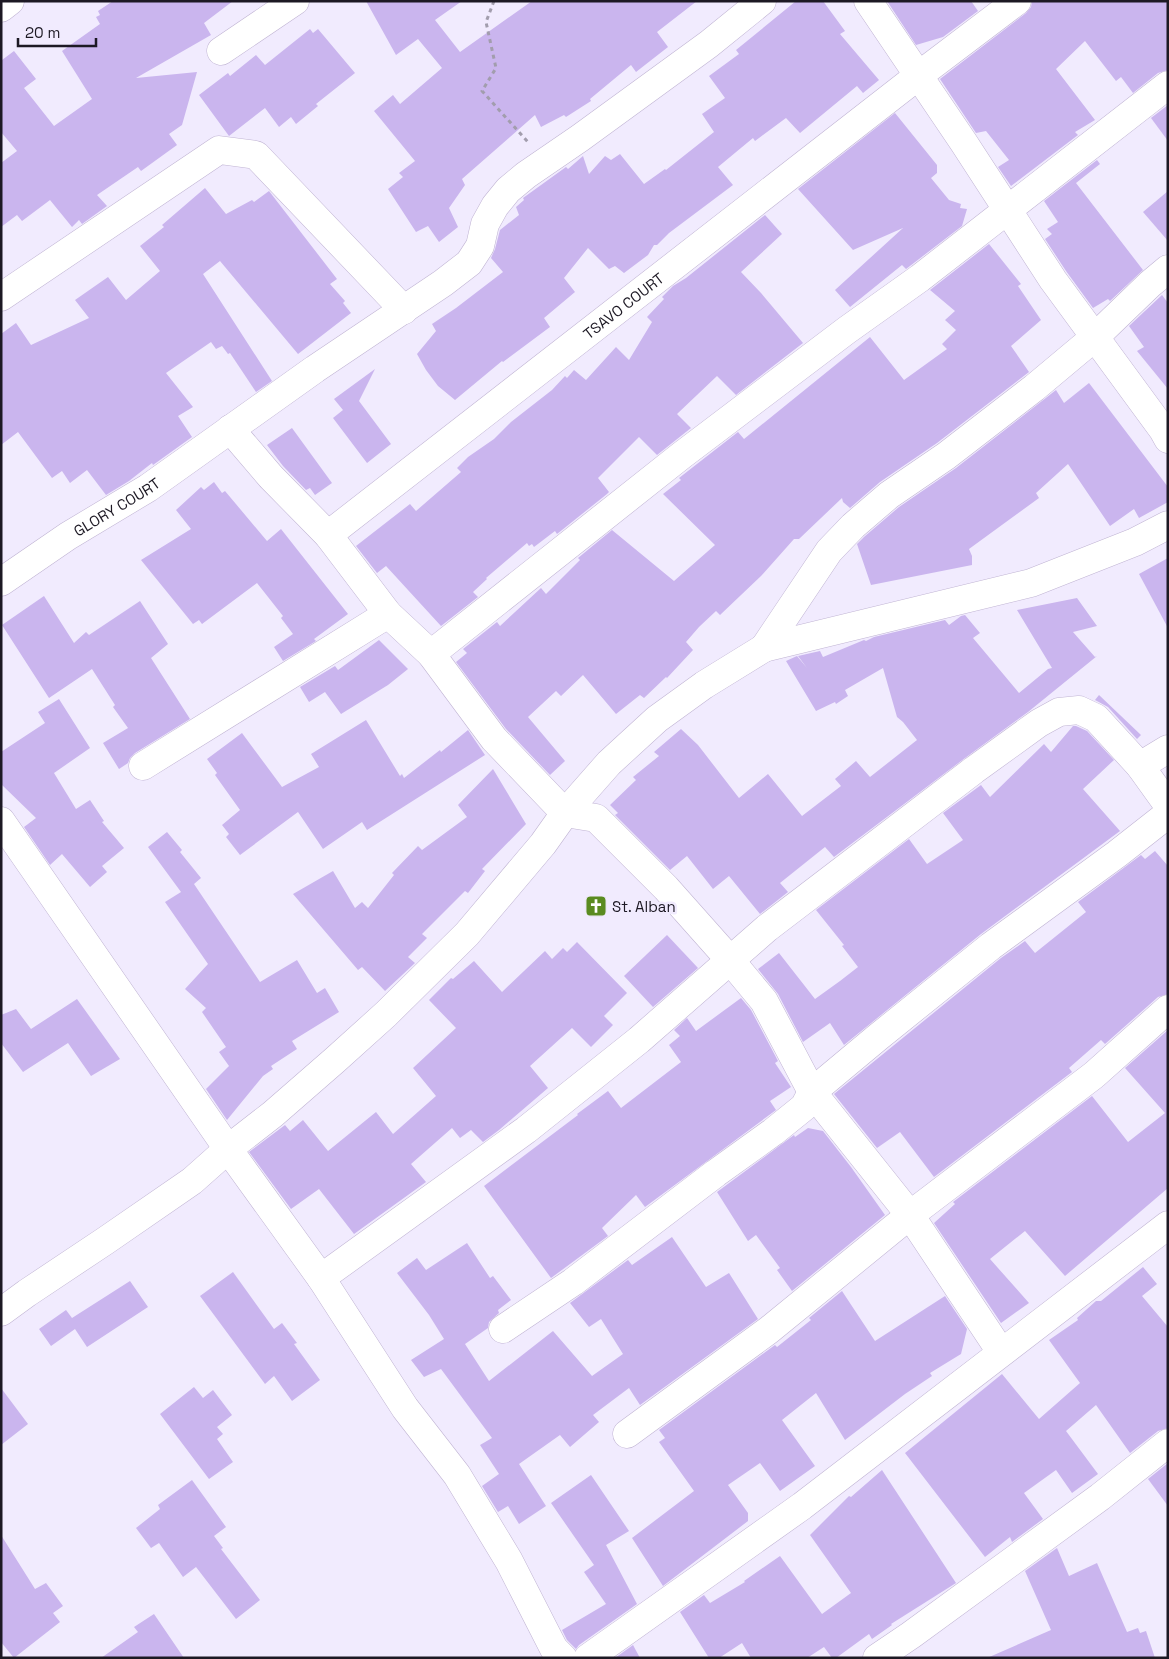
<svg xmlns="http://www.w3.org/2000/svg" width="1169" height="1659" font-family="'Space Grotesk',sans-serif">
<rect width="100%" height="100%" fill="#f1ebfe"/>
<!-- building -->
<g fill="#cab5ee">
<path d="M113 1H233L204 23 211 35 136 78 197 72 182 125 169 134 177 145 141 171 138 167 97 195 107 206 82 224 79 220 72 227 50 200 22 221 17 215 1 227V163L17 151 1 132V58L2 60 14 51 36 79 24 88 54 126 92 99 62 51 100 24 96 17 100 15 98 11Z"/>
<path d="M366 1H462L435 20 460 52 532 1H697L657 32 668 47 636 72 631 65 590 99 591 101 566 117 564 115 541 127 535 115 462 179 465 185 449 208 458 227 439 242 428 226 416 232 388 189 403 177 399 173 415 161 374 111 393 95 400 104 442 68 418 39 396 55Z"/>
<path d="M796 1H823L845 31 840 34 879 80 863 93 857 86 800 133 786 118 755 141 753 138 718 167 733 185 669 233 657 245H654L648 255 624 273 615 266 609 269 588 248 564 278 575 292 544 318 550 327 503 362 502 361 455 400 438 386 426 370 417 354 436 331 432 324 456 308 503 272 491 258 495 249 500 230 519 215 516 207 524 200 523 198 566 167 568 169 583 156 589 174 605 156 611 160 620 154 644 184 665 169 666 170 714 132 702 114 725 98 709 76 739 54 736 50Z"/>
<path d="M887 1H971L978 11 943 37 916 45Z"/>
<path d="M1032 1H1168V70L1158 73 1133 93 1121 77 1116 81 1085 41 1056 69 1095 120 1075 132 1078 135 1011 186 998 167 1009 160 986 131 976 133 940 79 1026 13 1031 7Z"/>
<path d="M310 29 313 33 318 29 355 73 316 104 318 106 296 124 291 117 279 127 265 108 229 136 199 95 228 73 230 76 256 55 265 65Z"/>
<path d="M1168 105V141L1151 118Z"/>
<path d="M895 113 937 165V173L931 178 949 200 961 204 960 208 967 209 962 226 906 269 902 265 850 307 835 290 903 228 853 250 798 189Z"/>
<path d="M1097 160 1100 164 1076 183 1143 270 1110 301 1108 299 1093 308 1066 271 1045 239 1052 234 1047 229 1058 222 1044 201Z"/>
<path d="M205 188 226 214 252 200 254 202 269 191 337 279 330 284 345 301 343 303 351 313 298 354 220 261 203 274 272 381 256 392 230 353 228 354 222 346 216 349 211 342 166 373 193 407 178 416 192 437 153 465 152 463 129 481 106 495 87 470 70 483 62 471 52 478 18 432 1 445V334L16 323 31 345 89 318 75 300 108 277 126 300 160 271 140 246 164 227 162 225Z"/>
<path d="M1168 191V241L1143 212Z"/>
<path d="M765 215 782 234 741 272 761 293 803 343 736 395 717 376 677 414 691 428 657 455 639 437 598 478 609 492 607 494 557 534 555 531 534 547 532 544 529 546 527 543 486 578 487 579 473 592 478 597 441 626 386 566 377 573 356 546 410 504 416 511 461 472 457 468 468 457 494 439 511 422 552 390 565 376 567 378 574 370 586 380 616 347 629 360 652 322 647 317 664 299 662 297 673 286 686 278Z"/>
<path d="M989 244 1021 284 1018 286 1041 320 1011 346 1029 372 937 443 880 482 850 508 843 502 842 498 799 539H794L761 576 720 615 716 611 699 627 686 642 693 650 667 678 666 677 644 698 640 695 616 714 583 675 561 696 556 691 528 717 565 761 550 775 506 729 456 662 467 653 463 649 497 622 500 626 541 588 546 594 580 560 578 558 612 530 674 581 715 545 663 494 681 480 679 478 738 432 744 439 870 337 904 380 947 349 942 344 956 330 945 320 955 311 930 290Z"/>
<path d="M1162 295 1168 303V389L1137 351 1144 347 1129 326Z"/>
<path d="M375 369 359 401 391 444 367 463 333 418 343 410 334 399Z"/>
<path d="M1089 383 1168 487V502L1139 518 1134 509 1110 526 1068 464 1036 493 1039 498 969 549 972 556V565L871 585 857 544 864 537 899 507 956 468 1056 390 1064 403Z"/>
<path d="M292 428 332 483 315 495 310 488 306 490 283 466 267 445Z"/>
<path d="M214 482 222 493 225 491 267 541 281 529 348 614 314 639 316 641 283 661 274 647 293 634 281 618 283 616 257 583 202 624 199 620 193 624 141 560 191 529 176 510 201 487 204 490Z"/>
<path d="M1168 558V628L1139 574Z"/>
<path d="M44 596 74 643 86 632 89 635 140 601 168 644 151 658 190 719 135 753 130 758 128 763 119 769 103 743 128 728 113 707 115 705 92 669 49 698 2 625Z"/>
<path d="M1077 598 1097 626 1073 632 1095 657 1097 656 1028 712 965 758 834 857 825 847 780 883 788 892 760 914 729 876 713 889 687 856 670 870 615 815 618 813 610 805 636 780 633 777 659 756 654 752 681 729 698 745 739 798 768 774 802 816 841 786 835 779 856 761 870 777 917 740 903 722 897 717 883 668 845 690 848 696 836 704 835 702 816 711 786 661 797 656 807 668 798 656 820 651 823 657 864 640 866 641 874 637 945 620 949 625 961 616 965 615 980 633 973 638 1019 693 1048 669 1052 668 1017 610Z"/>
<path d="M379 640 408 669 388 685 341 714 325 692 309 702 300 687 335 666 338 670Z"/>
<path d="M1099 695 1141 735 1137 739 1108 707 1095 700Z"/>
<path d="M59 699 90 748 54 773 76 809 90 800 104 821 102 822 124 848 102 866 107 872 90 887 62 854 50 865 24 827 36 818 1 784V752L45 723 38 712Z"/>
<path d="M366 720 400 776 402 774 404 778 440 750 441 752 468 730 485 755 367 830 362 822 323 849 298 812 240 855 226 837 229 834 222 825 240 810 215 775 217 773 207 759 242 733 282 787 319 767 311 754Z"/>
<path d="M1073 726H1076L1087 731 1114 760 1083 789 1120 831 981 934 844 1045 830 1023 803 1042 778 994 758 969 779 953 815 999 840 981 858 967 842 946 844 945 816 910 909 839 927 864 963 840 943 813 981 785 990 797 1044 744 1051 752Z"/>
<path d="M493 769 526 824 482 869 485 871 468 893 465 891 422 934 427 938 408 957 415 963 385 991 362 967 358 970 293 894 333 871 355 908 362 902 368 908 394 875 392 873 418 846 422 850 467 817 458 805Z"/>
<path d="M167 832 182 850 180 852 201 878 194 884 260 982 297 960 317 993 325 988 339 1012 292 1041 297 1049 271 1066 273 1069 263 1076 227 1120 206 1089 229 1066 219 1052 226 1047 202 1012 206 1008 185 989 208 964 165 902 181 892 148 847Z"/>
<path d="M1155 851 1168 866V994L1158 997 1105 1044 1101 1040 1069 1068 1072 1072 934 1177 900 1132 877 1148 834 1094 1001 958 1025 941 1035 953 1086 912 1078 902 1141 855 1145 859Z"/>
<path d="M667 935 698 968 653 1007 624 976Z"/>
<path d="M577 942 627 993 604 1016 613 1025 591 1047 572 1028 530 1066 548 1088 499 1130 483 1142 471 1130 460 1138 452 1128 411 1164 426 1182 354 1234 319 1189 291 1209 249 1152 285 1125 290 1131 303 1120 328 1151 376 1112 393 1134 436 1096 413 1068 456 1028 429 1000 451 978 453 979 474 961 502 992 545 951 552 959 563 948 567 952Z"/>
<path d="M741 998 751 1010 778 1061 775 1063 791 1087 770 1101 776 1110 645 1207 636 1195 602 1228 608 1236 551 1278 484 1186 578 1115 577 1114 608 1091 621 1108 681 1062 669 1045 680 1036 674 1030 687 1018 696 1031Z"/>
<path d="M77 999 120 1059 91 1076 68 1043 23 1072 1 1043V1015L16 1009 31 1029Z"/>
<path d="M1168 1030V1188L1065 1276 1025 1231 990 1259 1029 1303 1001 1323 934 1223 955 1204 953 1202 1092 1096 1128 1142 1165 1113 1125 1068Z"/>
<path d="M808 1128 823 1131 851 1167 885 1215 792 1291 777 1270 780 1268 756 1235 748 1241 717 1192 794 1135 795 1137Z"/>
<path d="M672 1237 706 1287 729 1273 758 1319 640 1405 629 1388 593 1415 599 1422 570 1447 560 1435 519 1464 546 1506 519 1524 508 1506 498 1512 482 1486 499 1474 480 1445 492 1438 441 1369 424 1377 411 1360 444 1339 429 1315 397 1273 417 1258 426 1270 467 1243 490 1278 493 1276 511 1300 498 1310 499 1313 489 1322 488 1328 465 1344 489 1381 553 1331 592 1376 623 1354 601 1319 589 1327 570 1303 628 1260 632 1265Z"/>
<path d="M1143 1267 1157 1284 1142 1296 1168 1327V1428L1158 1431 1130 1453 1096 1405 1066 1431 1098 1474 1072 1493 1056 1470 1024 1493 1043 1519 1012 1542 1010 1537 985 1557 905 1453 1002 1374 1039 1419 1080 1383 1049 1340 1078 1320 1077 1318 1096 1301H1101Z"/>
<path d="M233 1272 274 1329 282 1323 297 1343 294 1344 320 1380 292 1401 274 1376 265 1384 200 1296Z"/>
<path d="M130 1281 148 1307 87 1347 75 1329 51 1346 39 1329 66 1310 72 1318Z"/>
<path d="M842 1291 875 1341 945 1296 967 1329 961 1354 930 1373 932 1376 905 1394 845 1440 816 1393 782 1420 815 1466 780 1491 760 1463 728 1485 748 1513V1521L663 1586 632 1538 694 1491 659 1442 665 1438 659 1430 775 1345 777 1347 811 1320 809 1318Z"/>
<path d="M194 1387 203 1398 213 1390 232 1415 217 1427 223 1434 217 1439 233 1462 209 1479 160 1414Z"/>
<path d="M1 1388 28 1424 1 1445Z"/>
<path d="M1168 1463V1506L1148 1479Z"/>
<path d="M882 1470 956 1583 891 1624 892 1625 872 1639 869 1634 836 1658H832L824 1647 807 1658H751L742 1643 719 1658H709L680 1612 704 1595 710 1603 745 1582 744 1581 780 1556 822 1614 851 1593 810 1535 849 1496 851 1497Z"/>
<path d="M591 1475 629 1531 606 1545 637 1604 579 1645 576 1649 567 1640 562 1630 606 1604 584 1572 594 1565 551 1503Z"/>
<path d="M192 1480 226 1527 214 1536 223 1548 221 1549 260 1600 236 1619 196 1567 183 1577 159 1543 151 1548 136 1528 160 1509 158 1505Z"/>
<path d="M1 1535 35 1589 46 1583 63 1606 53 1613 60 1622 14 1658 1 1642Z"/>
<path d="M1057 1548 1069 1576 1097 1563 1127 1632 1138 1628 1140 1633 1146 1631 1155 1658H987L1051 1630 1025 1571Z"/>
<path d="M154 1614 184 1658H101L138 1632 134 1627Z"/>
<path d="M633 1645 640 1658H615Z"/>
</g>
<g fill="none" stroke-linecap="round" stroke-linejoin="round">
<!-- minor casing -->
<g stroke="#c0b4d3" stroke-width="29">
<g id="minor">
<path d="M868 1 964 143 1053 280 1163 430 1168 439"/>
<path d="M1 8 10 1"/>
<path d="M221 51 295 1"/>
<path d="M1 297 219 150 256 155 404 310"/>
<path d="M230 429 271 477 328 535 388 614 431 654 494 739 565 813 596 818 666 888 730 960 764 1001 812 1092 910 1215 1001 1352"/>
<path id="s1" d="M328 535 918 76 1017 1"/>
<path id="s2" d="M1 582 68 536 148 488 315 369 443 283 469 263 480 246 485 224 495 206 508 190 526 175 580 138 709 44 762 1"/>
<path d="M764 648 829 551 853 526 889 495 946 456 1034 388 1095 337 1150 284 1168 269"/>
<path d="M431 654 682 455 847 330 920 278 1168 85"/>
<path d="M143 766 388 614"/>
<path d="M1140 766 1168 749"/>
<path d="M1 821 228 1149 321 1278 405 1408 457 1475 509 1561 554 1649 563 1658"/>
<path d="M321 1278 526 1130 639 1040 767 928 974 770 1039 723 1059 712 1079 710 1096 718 1140 766 1168 805"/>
<path d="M1 1312 27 1293 105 1241 192 1181 228 1149 273 1114 335 1060 386 1014 467 934 543 844 565 813 609 763 657 719 704 685 764 648 1031 583 1135 542 1168 525"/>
<path d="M503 1329 573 1282 716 1173 773 1132 804 1107 812 1092 878 1037 991 946 1117 854 1168 814"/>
<path d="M627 1434 769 1330 910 1215 1094 1075 1168 1009"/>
<path d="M588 1658 802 1506 1168 1225"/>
<path d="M877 1658 911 1635 1100 1497 1168 1443"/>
</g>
</g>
<!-- path -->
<path stroke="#a29dad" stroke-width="3" stroke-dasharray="4 4" stroke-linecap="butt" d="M494 1 486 22 496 68 482 91 528 142"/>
<!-- minor -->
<use href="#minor" stroke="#fff" stroke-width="28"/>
</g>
<!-- icons -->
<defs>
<g id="church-square" transform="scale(1.125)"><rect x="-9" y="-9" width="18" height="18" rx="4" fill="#5a8b20" stroke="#f1ebfe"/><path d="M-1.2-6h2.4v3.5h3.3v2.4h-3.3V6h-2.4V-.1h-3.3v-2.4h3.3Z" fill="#fff"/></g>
</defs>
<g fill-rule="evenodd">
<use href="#church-square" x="596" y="906"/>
</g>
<g text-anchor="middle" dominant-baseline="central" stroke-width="5" stroke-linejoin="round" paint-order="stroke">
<!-- street labels -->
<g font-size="15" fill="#1d1924" stroke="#f1ebfe">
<text stroke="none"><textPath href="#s1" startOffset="374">TSAVO COURT</textPath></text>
<text stroke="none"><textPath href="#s2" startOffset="138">GLORY COURT</textPath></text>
</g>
<!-- poi labels -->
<g font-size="15" fill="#1d1924" stroke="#f1ebfe" text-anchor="start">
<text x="612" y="906">St. Alban</text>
</g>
</g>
<!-- border -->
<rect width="1169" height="1659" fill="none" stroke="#1d1924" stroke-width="5"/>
<!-- scale -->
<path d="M18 38v8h78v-8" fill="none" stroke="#1d1924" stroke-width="2.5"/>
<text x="25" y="38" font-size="15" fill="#1d1924" stroke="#f1ebfe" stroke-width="4" paint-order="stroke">20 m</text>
</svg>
